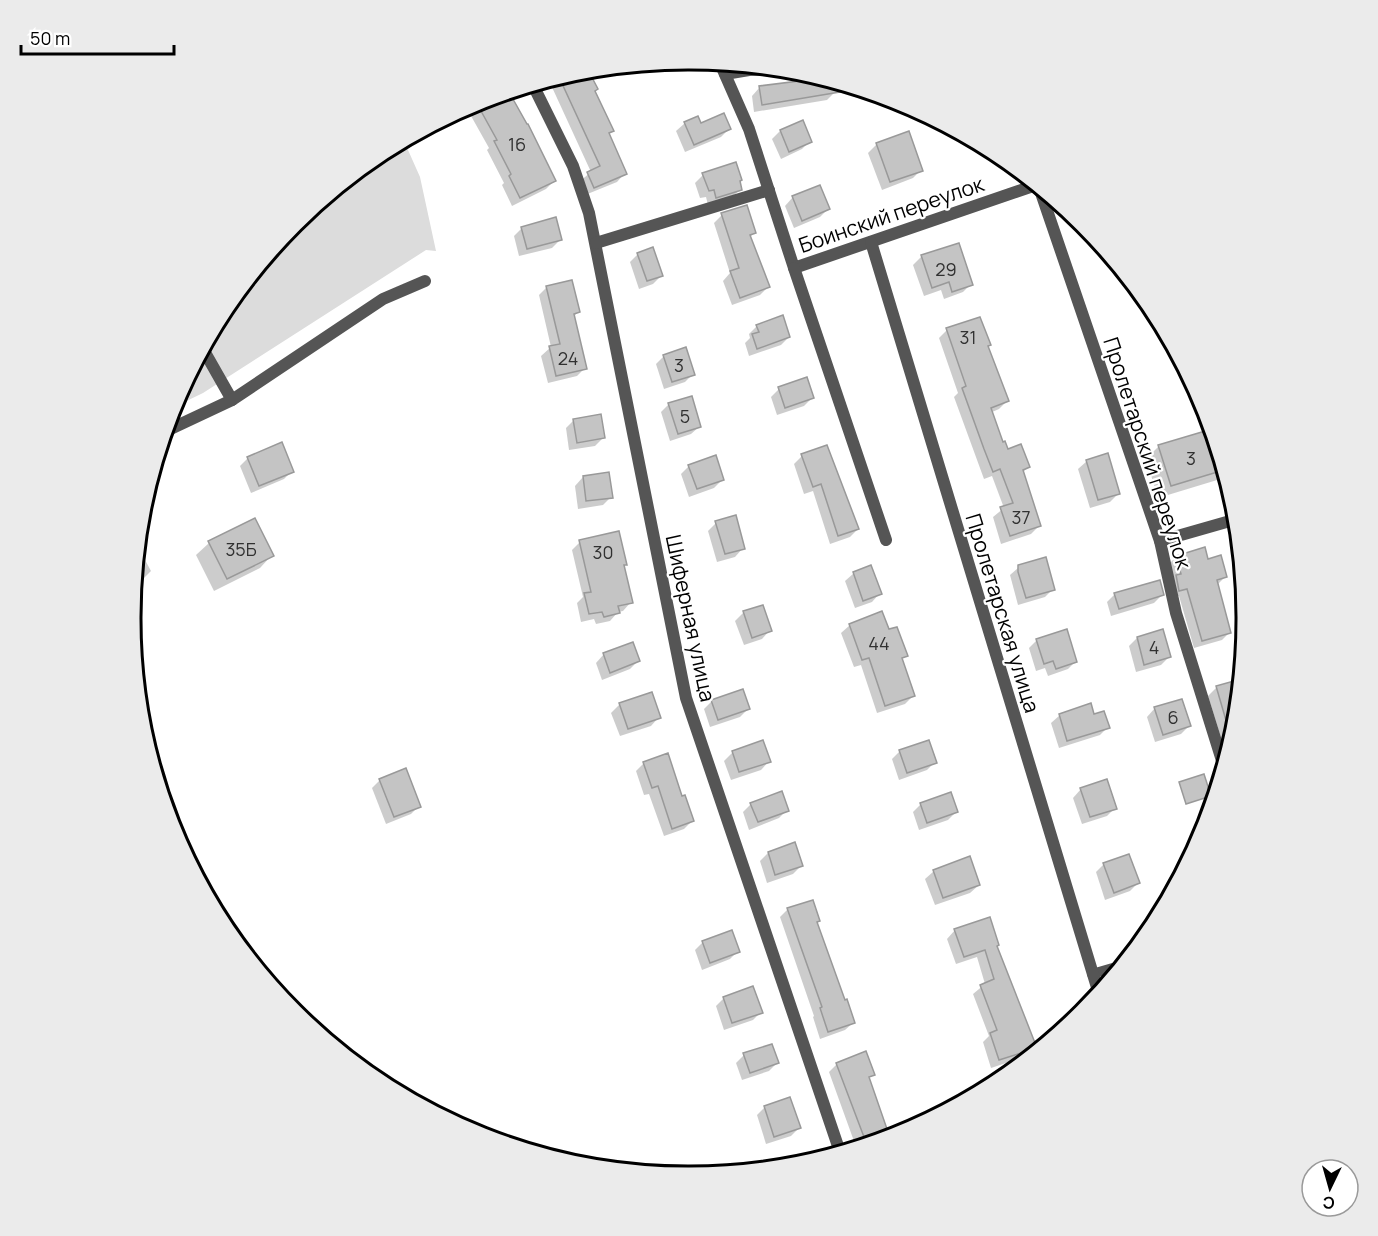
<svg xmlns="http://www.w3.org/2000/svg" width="1378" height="1236" font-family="Manrope,sans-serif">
<rect width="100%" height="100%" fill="#fff"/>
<!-- green -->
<path fill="#dcdcdc" d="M404 141 420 177 436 251 426 250 203 393 172 408 225 308 295 223 379 154Z"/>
<!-- shadow -->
<g fill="#0003">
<path d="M586 70 596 89 594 91 612 131 608 135 625 173 617 182 585 195 579 182 591 172 551 85 557 78Z"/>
<path d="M760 87 835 92 827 100 754 112 752 96Z"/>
<path d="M508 93 554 181 546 189 512 206 502 185 504 183 487 150 489 148 466 107 476 102Z"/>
<path d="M685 123 729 129 721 137 685 152 676 131Z"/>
<path d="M780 131 810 141 802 149 781 159 772 139Z"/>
<path d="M877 144 921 170 913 178 882 190 868 153Z"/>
<path d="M703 175 738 182 741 189 732 197 708 205 706 197 700 198 695 183Z"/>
<path d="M793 197 828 209 820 217 794 228 785 206Z"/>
<path d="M722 215 755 232 750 237 768 287 760 295 732 305 723 281 730 273 714 223Z"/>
<path d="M522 228 560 240 552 248 519 256 514 236Z"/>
<path d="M958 245 971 284 963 292 944 299 941 290 924 296 913 265 921 257Z"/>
<path d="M638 254 661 276 653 284 639 289 630 262Z"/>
<path d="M547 287 578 312 573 317 585 368 577 376 548 383 541 356 551 347 539 295Z"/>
<path d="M757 326 789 337 781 345 749 356 745 343 750 338 749 334Z"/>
<path d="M947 330 987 347 1007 401 999 409 990 413 1002 444 1007 451 1028 467 1022 473 1039 526 1031 534 1001 544 993 517 1004 508 992 476 984 479 954 397 958 393 939 338Z"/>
<path d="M664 356 693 374 685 382 664 389 656 364Z"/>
<path d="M779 389 812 398 804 406 777 415 771 397Z"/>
<path d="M669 404 700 426 691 434 670 441 661 412Z"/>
<path d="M574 420 603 438 595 446 569 450 566 428Z"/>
<path d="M1212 430 1227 477 1158 498 1146 459 1159 446Z"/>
<path d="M802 456 858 529 850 537 830 544 813 491 804 494 794 464Z"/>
<path d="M248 458 292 471 284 479 251 493 240 466Z"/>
<path d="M1087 461 1118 494 1110 502 1090 508 1078 469Z"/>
<path d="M689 466 722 480 714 488 689 497 681 474Z"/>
<path d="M583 477 611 497 603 505 578 509 575 486Z"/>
<path d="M255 520 272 555 260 568 214 591 196 555 209 543Z"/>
<path d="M716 523 743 548 735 557 717 562 708 531Z"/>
<path d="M580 542 625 564 623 567 631 602 623 611 618 612 610 621 596 624 594 619 581 622 577 603 583 597 572 550Z"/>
<path d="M138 547 151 571 134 588Z"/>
<path d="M1176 557 1207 561 1225 577 1217 585 1230 632 1222 640 1194 648 1179 596 1172 598 1168 565Z"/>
<path d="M1019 567 1053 589 1045 597 1018 605 1010 575Z"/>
<path d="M854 573 880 593 872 602 855 608 845 581Z"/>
<path d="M1115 594 1162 595 1154 603 1111 616 1107 602Z"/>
<path d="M762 607 770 630 762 639 744 645 735 621 743 613Z"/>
<path d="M850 625 888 631 906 655 901 660 913 696 905 704 877 713 861 665 854 667 841 633Z"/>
<path d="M1162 631 1169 657 1161 665 1136 672 1129 646 1137 638Z"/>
<path d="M1037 640 1076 661 1068 669 1048 676 1045 668 1036 671 1029 648Z"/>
<path d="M604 654 638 661 630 669 602 680 596 663Z"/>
<path d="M1241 681 1236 727 1227 757 1208 696 1216 688Z"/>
<path d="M712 701 748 709 740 717 710 727 704 709Z"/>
<path d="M620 704 659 717 651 726 620 736 611 713Z"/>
<path d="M1155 708 1189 726 1181 734 1155 742 1147 717Z"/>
<path d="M1060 715H1093L1108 727 1100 735 1059 748 1051 723Z"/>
<path d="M900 751 935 762 927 770 899 780 892 759Z"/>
<path d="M733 752 769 761 761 770 731 780 724 761Z"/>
<path d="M644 763 681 798 692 821 684 829 664 836 649 794 644 795 636 771Z"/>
<path d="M380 780 419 806 411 814 386 824 372 788Z"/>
<path d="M1081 789 1115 808 1107 816 1082 824 1073 798Z"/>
<path d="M751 804 787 810 779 818 749 830 743 812Z"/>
<path d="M921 804 956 812 948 820 919 830 913 812Z"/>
<path d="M768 853 801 866 793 874 767 883 760 861Z"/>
<path d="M1104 864 1138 883 1130 891 1105 900 1096 872Z"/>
<path d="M934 871 979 885 970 893 935 905 925 879Z"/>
<path d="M788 909 819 921 816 924 844 1002 854 1022 845 1030 820 1039 813 1017 814 1016 780 917Z"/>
<path d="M955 930 996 946 1035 1048 1027 1056 991 1068 983 1042 989 1036 973 994 985 984 977 957 956 964 947 939Z"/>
<path d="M703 942 738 951 730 959 702 970 695 950Z"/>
<path d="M724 998 761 1012 753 1020 724 1030 716 1006Z"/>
<path d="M744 1055 777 1063 769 1071 742 1080 736 1063Z"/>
<path d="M837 1064 873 1074 868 1079 889 1138 859 1147 858 1143 855 1144 829 1072Z"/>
<path d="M765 1107 799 1128 791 1136 766 1144 757 1115Z"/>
<path d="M812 1159V1161L787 1166Z"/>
</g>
<!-- building -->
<g fill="#c4c4c4" stroke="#999" stroke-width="1.5">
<path d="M588 70 598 89 595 91 614 131 609 133 627 174 594 188 587 172 600 166 559 77Z"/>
<path d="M823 78 858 89 762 105 759 86Z"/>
<path d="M509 92 527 124H528L556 181 520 198 509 176 511 174 494 141 497 140 476 102Z"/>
<path d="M724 113 731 129 694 145 684 122 698 116 701 123Z"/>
<path d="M803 120 812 142 789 152 780 130Z"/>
<path d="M909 131 923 171 890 182 876 143Z"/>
<path d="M736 162 742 180 740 181 742 190 716 198 714 190 709 191 702 173Z"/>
<path d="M820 185 830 209 802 221 792 196Z"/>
<path d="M747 205 756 233 750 235 770 287 740 298 730 271 739 268 721 213Z"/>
<path d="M556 217 562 240 527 249 521 227Z"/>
<path d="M959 243 973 285 952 292 949 282 932 288 921 255Z"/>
<path d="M653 247 663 276 647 281 637 253Z"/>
<path d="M572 280 580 312 574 314 587 369 556 376 549 346 560 344 546 286Z"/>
<path d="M783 315 790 337 757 349 752 334 759 332 756 325Z"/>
<path d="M980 317 991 345 988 346 1009 401 991 408 1003 442 1005 441 1008 449 1021 444 1030 467 1023 470 1041 526 1010 536 1000 507 1013 503 1000 469 993 472 984 449 962 388 966 386 946 328Z"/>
<path d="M686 347 695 375 672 382 663 355Z"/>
<path d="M807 377 814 398 785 408 778 387Z"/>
<path d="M692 396 701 427 678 434 668 403Z"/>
<path d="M601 414 605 438 577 443 573 419Z"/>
<path d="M1212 429 1224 470 1171 486 1158 445Z"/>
<path d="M282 442 294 472 259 486 247 457Z"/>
<path d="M827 445 859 529 838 536 821 484 813 487 801 454Z"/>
<path d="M1108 453 1120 494 1098 500 1086 460Z"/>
<path d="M716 455 724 480 697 489 688 465Z"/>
<path d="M609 472 613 498 586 501 583 476Z"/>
<path d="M736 515 745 549 725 554 715 521Z"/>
<path d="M255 518 274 556 227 579 208 541Z"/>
<path d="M619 531 627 565H624L633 603 618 606 620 613 604 617 602 612 589 614 584 593 591 592 579 540Z"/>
<path d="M1205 547 1208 559 1221 555 1227 577 1217 580 1231 633 1202 641 1187 589 1179 591 1176 575 1181 574 1176 556Z"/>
<path d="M1046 557 1055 590 1026 598 1018 572V565Z"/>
<path d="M871 565 882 594 863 601 853 572Z"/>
<path d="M1160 580 1164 595 1119 609 1114 593Z"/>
<path d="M763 605 772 631 752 638 743 611Z"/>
<path d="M882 611 889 629 897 627 908 656 902 658 915 696 885 706 869 658 862 660 849 624Z"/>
<path d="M1067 629 1077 662 1056 669 1053 661 1044 664 1036 639Z"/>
<path d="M1163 629 1171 657 1144 665 1137 637Z"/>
<path d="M633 642 640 661 610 673 603 653Z"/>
<path d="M1241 679 1236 727 1232 741 1216 686Z"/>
<path d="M743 689 750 709 718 720 711 700Z"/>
<path d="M652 692 661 718 628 729 619 703Z"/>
<path d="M1182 699 1191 726 1163 735 1154 707Z"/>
<path d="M1091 703 1094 714 1104 711 1110 728 1067 741 1059 714Z"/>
<path d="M763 740 771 762 739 772 732 751Z"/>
<path d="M929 740 937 763 907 773 899 750Z"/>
<path d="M668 753 682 796 685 795 694 821 672 829 658 786 652 788 643 762Z"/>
<path d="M406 768 421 807 394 817 379 779Z"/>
<path d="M1204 774 1211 796 1186 804 1179 782Z"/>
<path d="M1107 779 1117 809 1090 817 1080 788Z"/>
<path d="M782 791 789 811 758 822 750 803Z"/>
<path d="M951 792 958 812 927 823 920 803Z"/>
<path d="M795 842 803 866 775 875 768 852Z"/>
<path d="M1129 854 1140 883 1114 893 1103 863Z"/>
<path d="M970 856 980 885 943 898 933 870Z"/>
<path d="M813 900 820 921 817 922 845 1000 847 999 855 1023 828 1032 820 1008 822 1007 787 908Z"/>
<path d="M990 917 999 945 997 946 1037 1048 999 1060 990 1033 997 1030 980 985 994 979 985 950 964 957 954 929Z"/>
<path d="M732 930 740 952 710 963 702 941Z"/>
<path d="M753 986 763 1013 732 1023 723 997Z"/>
<path d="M772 1044 779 1063 750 1073 743 1053Z"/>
<path d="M866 1051 875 1075 869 1077 887 1129 864 1137 836 1063Z"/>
<path d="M790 1097 801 1128 774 1137 764 1106Z"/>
</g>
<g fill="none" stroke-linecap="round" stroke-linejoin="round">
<!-- service -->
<path stroke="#555" stroke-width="10" d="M1092 974 1123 965"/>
<!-- minor -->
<g stroke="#555" stroke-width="12">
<path d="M720 63 749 129 794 268 1036 185"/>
<path d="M725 74 749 70 782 69"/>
<path d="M533 85 573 166 589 213 686 698 840 1152"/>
<path d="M1039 187 1160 541 1176 613 1224 767"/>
<path d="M871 242 1099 994"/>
<path d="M596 243 769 190"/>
<path d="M794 268 886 540"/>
<path d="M203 349 232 400"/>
<path d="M166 431 232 400 383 299 425 281"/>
<path d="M1160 541 1237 519"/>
</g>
<!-- rail -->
<path stroke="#000" stroke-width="4.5" stroke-dasharray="9 3 1.5 3" stroke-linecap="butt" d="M532 1144 534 1151"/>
</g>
<g text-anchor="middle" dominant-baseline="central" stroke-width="4.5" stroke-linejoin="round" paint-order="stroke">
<!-- number labels -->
<g font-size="18" fill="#313131">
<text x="517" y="144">16</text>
<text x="946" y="269">29</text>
<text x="968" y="337">31</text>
<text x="568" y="358">24</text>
<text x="679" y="365">3</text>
<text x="685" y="416">5</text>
<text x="1191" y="458">3</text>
<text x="1021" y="517">37</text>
<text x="241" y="549">35Б</text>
<text x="603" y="552">30</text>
<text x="879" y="643">44</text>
<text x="1154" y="647">4</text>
<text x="1173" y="717">6</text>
</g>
<!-- street labels -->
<g font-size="21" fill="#000" stroke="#fff">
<text transform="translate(891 214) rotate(-19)">Боинский переулок</text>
<text transform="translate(1148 453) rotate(72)">Пролетарский переулок</text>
<text transform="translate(1003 613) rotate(73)">Пролетарская улица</text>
<text transform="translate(691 618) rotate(78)">Шиферная улица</text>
</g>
</g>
<!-- crop -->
<path d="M0 0H1378V1236H0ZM688 70H689A547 547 0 0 1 1236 617V619A547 547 0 0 1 689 1166H688A547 547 0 0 1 141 619V617A547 547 0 0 1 688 70Z" fill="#ebebeb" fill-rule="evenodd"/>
<path fill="none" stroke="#000" stroke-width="3" d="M688 70H689A547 547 0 0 1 1236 617V619A547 547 0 0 1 689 1166H688A547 547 0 0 1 141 619V617A547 547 0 0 1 688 70Z"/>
<!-- north arrow -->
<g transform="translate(1330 1188) rotate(185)"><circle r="28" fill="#ffffff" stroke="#999999" stroke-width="1.5"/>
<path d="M0-4.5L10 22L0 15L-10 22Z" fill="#000000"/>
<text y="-9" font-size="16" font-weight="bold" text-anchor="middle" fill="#000000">С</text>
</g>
<!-- scale -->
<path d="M21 45v9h153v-9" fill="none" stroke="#000000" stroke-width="3"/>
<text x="30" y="45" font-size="18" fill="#000000" stroke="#ffffff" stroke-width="4.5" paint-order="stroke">50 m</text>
</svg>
